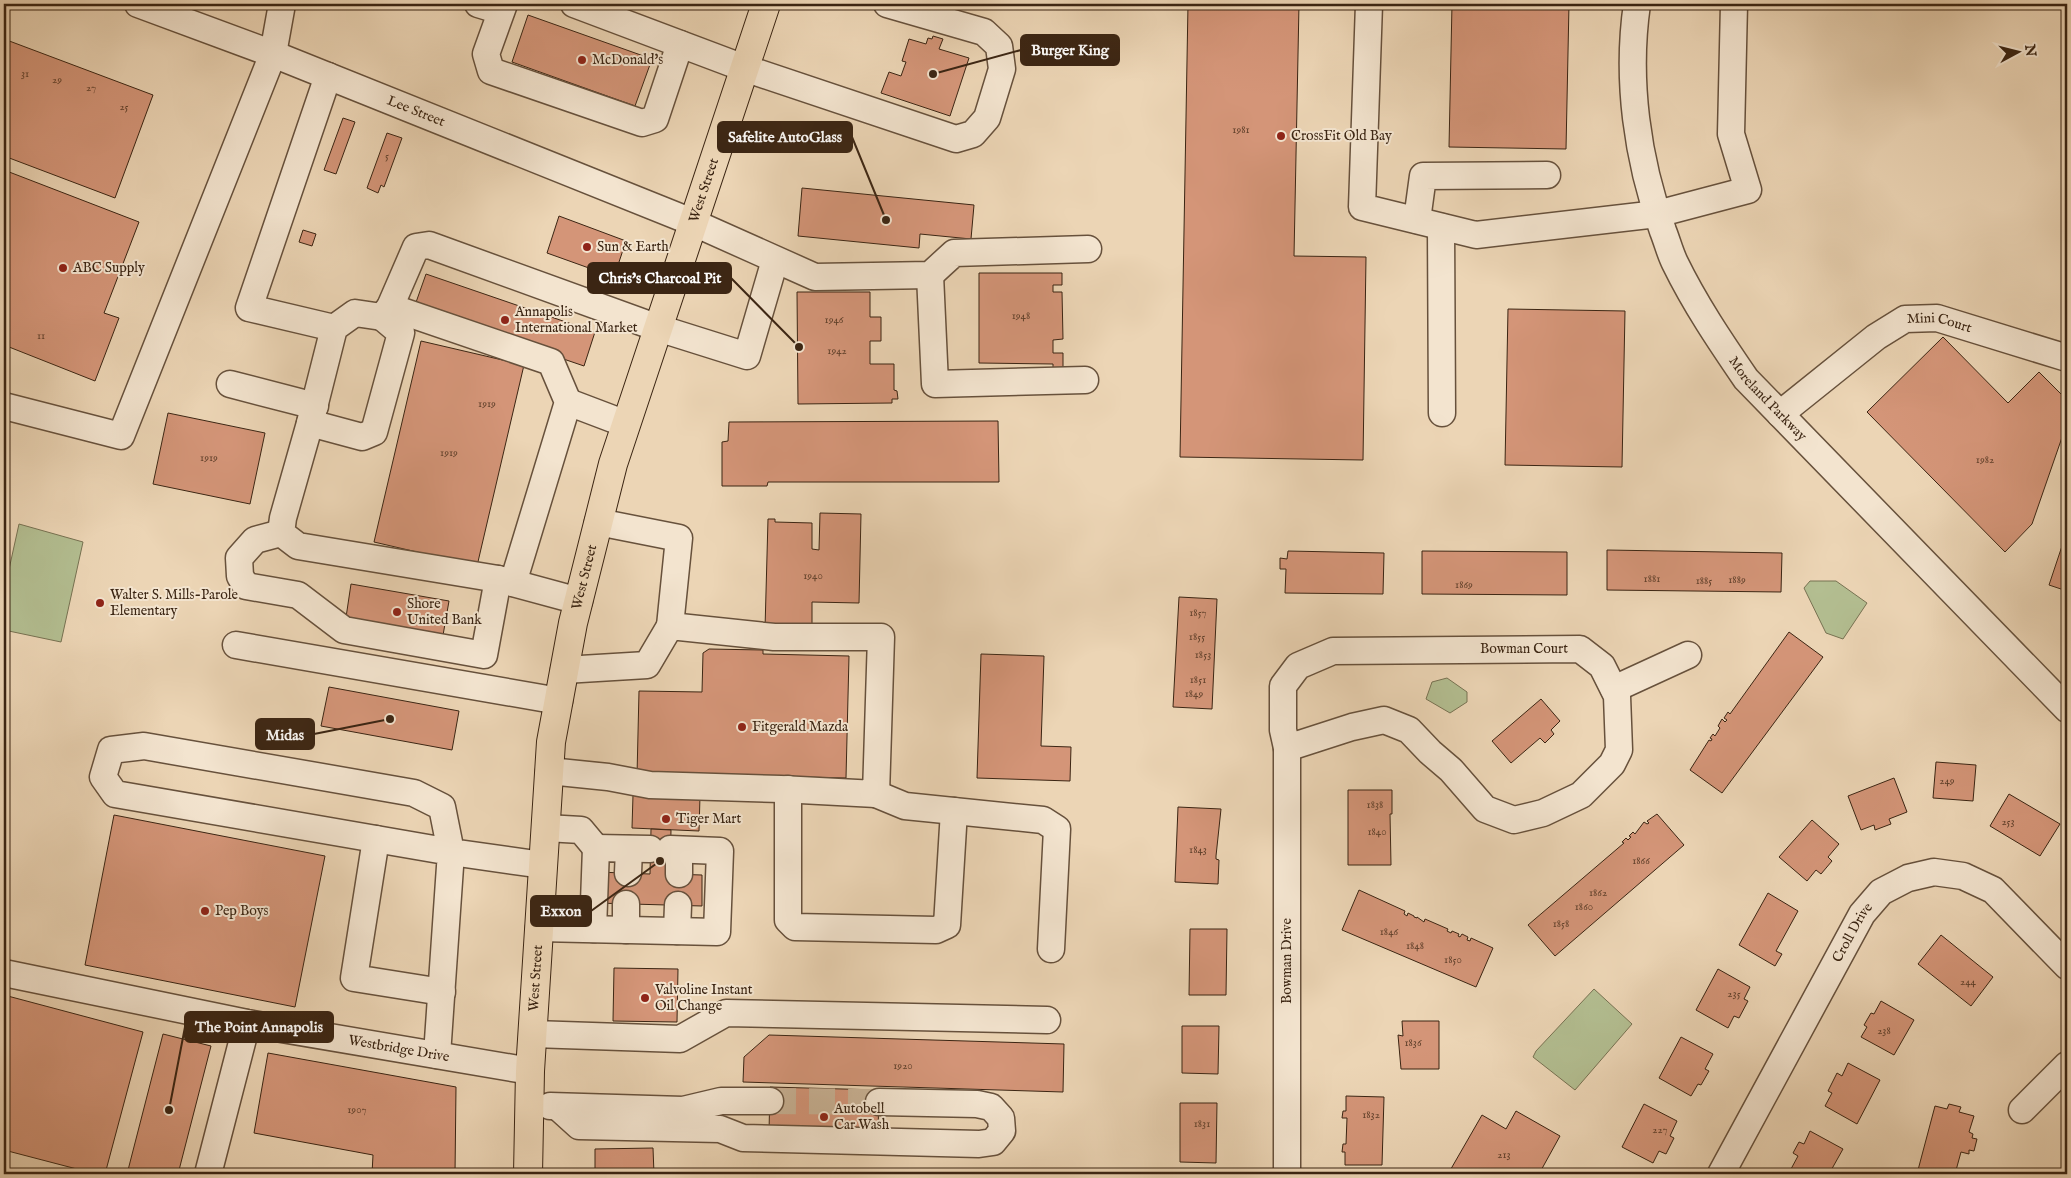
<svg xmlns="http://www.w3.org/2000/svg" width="2071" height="1178" font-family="'IM FELL English',serif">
<rect width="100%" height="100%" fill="#ecd5b5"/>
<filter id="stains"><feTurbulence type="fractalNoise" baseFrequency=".004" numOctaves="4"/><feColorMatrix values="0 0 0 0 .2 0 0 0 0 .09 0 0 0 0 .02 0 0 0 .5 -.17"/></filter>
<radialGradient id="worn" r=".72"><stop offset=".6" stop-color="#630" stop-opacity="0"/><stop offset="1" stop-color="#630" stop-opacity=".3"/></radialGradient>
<!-- green -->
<g fill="#b3be91" stroke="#777252">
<path d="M19 524 83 542 61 642 4 630V592Z"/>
<path d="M1810 581H1836L1867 603 1843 639 1826 633 1804 588Z"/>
<path d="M1447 678 1467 692V702L1450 713 1426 699 1432 682Z"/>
<path d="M1594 989 1632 1024 1575 1090 1533 1057 1536 1051Z"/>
</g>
<!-- building -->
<g fill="#d49578" stroke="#3b2513">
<path d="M1188 4H1299L1294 256 1366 257 1363 460 1180 457Z"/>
<path d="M1452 4H1569L1566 149 1449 147Z"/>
<path d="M528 15 652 59 635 106 512 62Z"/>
<path d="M933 36 943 39 939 49 969 58 950 116 881 93 889 72 901 76 906 62 902 61 909 39 926 44 928 38 932 39Z"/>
<path d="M4 39 153 95 115 198 4 156Z"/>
<path d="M343 118 355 122 336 174 324 170Z"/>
<path d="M387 133 402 138 384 187 381 185 378 193 367 188Z"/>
<path d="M4 170 139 222 104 313 119 318 95 381 4 345Z"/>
<path d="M802 188 974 205 971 239 920 234 919 248 798 236Z"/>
<path d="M559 216 626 241 614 277 547 253Z"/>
<path d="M303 230 316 234 312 246 299 242Z"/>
<path d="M979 273H1062V285H1053V292H1062L1063 339 1053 340V353H1063V370H1053V364L979 363Z"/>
<path d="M426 274 595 332 584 366 414 308Z"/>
<path d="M797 292H870V317H881V341H870V364H894V390L897 391 898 399H892V403L798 404Z"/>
<path d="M1508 309 1625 311 1622 467 1505 465Z"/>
<path d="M1943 337 2008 403 2039 372 2067 400V423L2032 524 2005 552 1867 412Z"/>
<path d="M421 341 524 365 477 566 374 542Z"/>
<path d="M168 413 265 433 250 504 153 484Z"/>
<path d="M998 421 999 482H768L767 486H722V442L728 441 729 422Z"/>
<path d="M820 513 861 514 859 603 812 602V630L765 629 768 519H775V522L812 523V549L819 550Z"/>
<path d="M2067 531V591L2049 585Z"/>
<path d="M1607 550 1782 553 1781 592 1607 590Z"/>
<path d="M1288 551 1384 553 1383 594 1285 593 1286 569H1280V558L1287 559Z"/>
<path d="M1422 551 1567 552V595L1422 594Z"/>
<path d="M351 584 449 601 442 641 345 624Z"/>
<path d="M1179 597 1217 599 1212 709 1173 707Z"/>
<path d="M1789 632 1823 657 1722 793 1690 770 1709 740 1711 741 1712 739 1710 738 1713 734 1715 736 1720 728 1718 726 1722 719 1725 722 1727 720 1724 718 1728 712 1730 714Z"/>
<path d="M709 649 763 650V654L849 656 846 778 705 775 637 776 639 691 702 692 703 653Z"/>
<path d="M981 654 1044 656 1041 746 1071 747 1070 781 977 778Z"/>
<path d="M329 687 459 711 452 750 321 726Z"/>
<path d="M1541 699 1560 721 1551 730 1554 734 1545 743 1540 738 1511 763 1492 741Z"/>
<path d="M1936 762 1976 765 1973 801 1933 798Z"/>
<path d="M1894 778 1907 812 1889 819 1891 824 1875 830 1874 825 1861 830 1848 796Z"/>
<path d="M1348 790H1392V814H1390L1391 865H1348Z"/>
<path d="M2009 794 2060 824 2040 856 1990 826Z"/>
<path d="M633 795 700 796 699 831 632 828Z"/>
<path d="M1178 807 1221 809 1216 856V859L1219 860 1218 884 1175 882Z"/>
<path d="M1657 814 1684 845 1555 956 1528 925 1624 843 1622 842 1626 838 1628 840 1631 837 1629 836 1633 832 1635 834 1644 822 1647 824 1649 823 1647 821Z"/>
<path d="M114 815 325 856 295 1007 85 965Z"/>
<path d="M1812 820 1839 844 1828 857 1832 861 1821 874 1816 870 1807 881 1779 857Z"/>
<path d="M651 829 671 830 670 874 702 875V906L596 903 597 872 650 874Z"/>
<path d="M1359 890 1405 911 1404 914 1407 916 1408 913 1414 916V917L1417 918V917L1424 922 1425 919 1448 929 1447 931 1451 933 1452 931 1459 934 1458 936 1460 937 1462 934 1468 937 1467 940 1470 941 1471 938 1493 948 1476 987 1342 930Z"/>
<path d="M1768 893 1798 911 1776 951 1782 954 1775 966 1739 945Z"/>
<path d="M1190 929H1227L1226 995H1189Z"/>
<path d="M1941 935 1993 977 1971 1006 1918 964Z"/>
<path d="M614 968 678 969 677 1022 613 1021Z"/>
<path d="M1718 969 1750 987 1744 999 1748 1001 1739 1018 1734 1016 1728 1028 1696 1010Z"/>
<path d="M4 995 143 1032 105 1174H96L4 1150Z"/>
<path d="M1881 1001 1914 1020 1894 1055 1861 1037 1867 1027 1864 1025 1871 1013 1874 1014Z"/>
<path d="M1402 1021H1439V1069H1401L1398 1035 1403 1036Z"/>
<path d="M1182 1026H1219L1218 1074 1182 1073Z"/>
<path d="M163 1034 211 1046 178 1174H127Z"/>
<path d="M769 1035 1064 1044 1063 1092 743 1082 744 1057Z"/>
<path d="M1681 1037 1713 1054 1705 1069 1709 1071 1701 1085 1698 1084 1691 1096 1659 1078Z"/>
<path d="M268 1053 456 1087 455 1174H372L373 1155 254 1133Z"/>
<path d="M1848 1063 1880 1080 1857 1124 1825 1106 1832 1093 1828 1091 1837 1073 1842 1076Z"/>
<path d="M770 1087 879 1090 878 1135 769 1132Z"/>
<path d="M1346 1096 1384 1097 1382 1165H1345V1152H1342L1343 1144H1346L1347 1118H1342L1343 1111H1346Z"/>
<path d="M1180 1103H1217L1216 1163 1180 1162Z"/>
<path d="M1644 1104 1677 1121 1670 1136 1674 1138 1666 1154 1659 1151 1653 1163 1622 1147Z"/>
<path d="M1949 1104 1961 1107 1959 1112 1974 1116 1969 1132 1973 1134 1972 1138 1977 1139 1974 1151 1969 1150V1154L1961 1152 1955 1174H1933L1918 1170 1935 1106 1947 1109Z"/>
<path d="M1516 1111 1560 1136 1539 1174H1448L1482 1115 1506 1129Z"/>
<path d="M1810 1131 1843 1149 1829 1174H1801L1791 1169 1798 1156 1793 1153 1799 1142 1804 1144Z"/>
<path d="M653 1148 654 1174H595V1149Z"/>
<path d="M4 1167 29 1174H4Z"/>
</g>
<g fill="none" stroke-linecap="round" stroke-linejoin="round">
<!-- minor-tunnel -->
<path stroke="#c9b295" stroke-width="26" stroke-dasharray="26 13" stroke-linecap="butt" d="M770 1101 879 1102"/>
<!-- minor casing -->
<g stroke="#67513c" stroke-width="29">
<g id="minor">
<path id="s1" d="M138 4 273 54 692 222 815 277 930 275 954 253 1088 249"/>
<path d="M478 4 501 11"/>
<path d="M504 4 486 54 491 71 642 123 655 119 680 44"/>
<path d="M574 4 744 68 956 139 973 134 987 118 1002 69 999 46 984 32 887 4"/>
<path d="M1369 4 1362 207 1476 235 1657 214 1748 190 1731 134 1734 4"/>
<path id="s2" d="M1637 4C1626 79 1637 159 1663 231 1667 241 1670 253 1675 263 1695 304 1720 341 1746 379L2067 709"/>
<path d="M328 76 249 308 334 328"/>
<path d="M1417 220 1423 176 1547 175"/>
<path d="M1441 227 1442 413"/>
<path d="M930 275 935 384 1085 380"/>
<path d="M390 307 551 362 568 402 513 583"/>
<path d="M230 384 315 406"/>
<path d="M568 402 626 424"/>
<path d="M4 406 121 436 273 54 282 4"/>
<path id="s3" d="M1780 414 1876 337 1905 319 1937 318 2067 358"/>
<path d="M310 423 362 437 374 432 401 333 382 317"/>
<path d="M598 522 679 538 670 626"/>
<path d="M281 533 255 540 239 558 240 576 246 586 298 595 344 630 484 655 498 579"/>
<path d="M579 601 498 579 298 546 281 533 283 518 310 423 334 328 355 313 382 317 390 307 416 247 429 245 658 328 747 356 775 260"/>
<path d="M236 645 559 701"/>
<path d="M1580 649 1602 666 1617 696 1619 750 1612 764 1581 795 1543 813 1514 820 1485 809 1451 770 1430 752 1409 730 1384 720 1352 727 1287 748 1283 730V686L1298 666 1333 651Z"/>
<path d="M1614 689 1688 655"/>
<path d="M549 771 608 777 650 785 781 789 876 794 881 637H774L670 626 647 665 564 670"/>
<path d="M788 789V920L795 927 936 930 947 925 954 811"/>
<path d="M876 794 905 806 1043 820 1057 829 1051 949"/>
<path d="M546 828 581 830 596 848"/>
<path d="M376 839 354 978 442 992"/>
<path d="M628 873 629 849"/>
<path d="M679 874V850"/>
<path d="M539 928 717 932 720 851 670 849"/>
<path d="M593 929 596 848 650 849"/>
<path d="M626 930V904"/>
<path d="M677 931 678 905"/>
<path id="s4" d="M4 973 247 1023 530 1071"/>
<path d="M533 1034 680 1039 726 1013 1047 1020"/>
<path d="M437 1055 451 852 442 807 414 793 144 746 111 750 103 777 115 794 451 852 543 865"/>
<path d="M550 1106 683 1110 721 1101H770"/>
<path d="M558 1107 579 1126 720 1129 743 1138 979 1144 993 1142 1002 1131 1001 1118 991 1107 977 1104 879 1102"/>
<path d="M2022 1110 2067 1065"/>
<path d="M208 1174 247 1023"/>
<path d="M1287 1174V748"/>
<path id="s5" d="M1721 1174 1862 914 1881 892 1908 878 1934 872 1963 876 1993 890 2067 966"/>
</g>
</g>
<!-- major casing -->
<g stroke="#3b2513" stroke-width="30">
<g id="major">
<path id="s6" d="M528 1174 530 1071 551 742 573 623 613 464 766 4"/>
</g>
</g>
<!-- minor -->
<use href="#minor" stroke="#f3e4cf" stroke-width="26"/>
<!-- major -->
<use href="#major" stroke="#ecd5b5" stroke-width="28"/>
</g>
<!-- markers -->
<g fill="#8f2418" stroke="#f3e4cf" stroke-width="2">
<circle cx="582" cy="60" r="5"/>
<circle cx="1281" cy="136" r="5"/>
<circle cx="587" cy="247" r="5"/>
<circle cx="63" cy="268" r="5"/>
<circle cx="505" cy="320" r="5"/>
<circle cx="100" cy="603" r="5"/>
<circle cx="397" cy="612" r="5"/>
<circle cx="742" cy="727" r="5"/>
<circle cx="666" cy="819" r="5"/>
<circle cx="205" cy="911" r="5"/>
<circle cx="645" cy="998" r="5"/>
<circle cx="824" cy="1117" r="5"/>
</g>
<g text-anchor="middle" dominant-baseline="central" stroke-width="4" stroke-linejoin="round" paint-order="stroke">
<!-- number labels -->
<g font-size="11" fill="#61412c">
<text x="25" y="74">31</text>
<text x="57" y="80">29</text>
<text x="91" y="88">27</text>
<text x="124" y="107">25</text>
<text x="1241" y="130">1981</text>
<text x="387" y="156">5</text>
<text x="1021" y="316">1948</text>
<text x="834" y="320">1946</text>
<text x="41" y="336">11</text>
<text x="837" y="351">1942</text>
<text x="487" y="404">1919</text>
<text x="449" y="453">1919</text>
<text x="209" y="458">1919</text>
<text x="1985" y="460">1982</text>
<text x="813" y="576">1940</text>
<text x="1652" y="579">1881</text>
<text x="1737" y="580">1889</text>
<text x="1704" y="581">1885</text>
<text x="1464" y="585">1869</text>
<text x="1198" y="613">1857</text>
<text x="1197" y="637">1855</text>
<text x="1203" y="655">1853</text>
<text x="1198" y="680">1851</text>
<text x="1194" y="694">1849</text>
<text x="1947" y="781">249</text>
<text x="1375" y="805">1838</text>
<text x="2008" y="822">253</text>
<text x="1377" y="832">1840</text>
<text x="1198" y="850">1843</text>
<text x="1641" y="861">1866</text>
<text x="1598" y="893">1862</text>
<text x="1584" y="907">1860</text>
<text x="1561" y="924">1858</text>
<text x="1389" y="932">1846</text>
<text x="1415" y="946">1848</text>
<text x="1453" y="960">1850</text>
<text x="1968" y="982">244</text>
<text x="1734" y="994">235</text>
<text x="1884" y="1031">238</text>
<text x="1413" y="1043">1836</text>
<text x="903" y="1066">1920</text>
<text x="357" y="1110">1907</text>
<text x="1371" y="1115">1832</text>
<text x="1202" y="1124">1831</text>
<text x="1660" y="1130">227</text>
<text x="1504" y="1155">213</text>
</g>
<!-- poi labels -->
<g font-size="14" fill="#3b2513" stroke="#f3e4cf" text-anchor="start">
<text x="592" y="60">McDonald's</text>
<text x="1291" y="136">CrossFit Old Bay</text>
<text x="597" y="247">Sun &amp; Earth</text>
<text x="73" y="268">ABC Supply</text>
<text x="515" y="312">Annapolis<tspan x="515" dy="16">International Market</tspan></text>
<text x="110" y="595">Walter S. Mills-Parole<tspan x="110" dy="16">Elementary</tspan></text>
<text x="407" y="604">Shore<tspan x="407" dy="16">United Bank</tspan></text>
<text x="752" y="727">Fitgerald Mazda</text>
<text x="676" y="819">Tiger Mart</text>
<text x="215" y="911">Pep Boys</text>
<text x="655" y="990">Valvoline Instant<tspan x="655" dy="16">Oil Change</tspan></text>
<text x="834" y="1109">Autobell<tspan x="834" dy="16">Car Wash</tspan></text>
</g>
<!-- street labels -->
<g font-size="14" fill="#3b2513" stroke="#f3e4cf">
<text stroke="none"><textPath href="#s1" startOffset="298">Lee Street</textPath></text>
<text stroke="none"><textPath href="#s6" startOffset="1006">West Street</textPath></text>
<text stroke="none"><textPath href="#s3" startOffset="192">Mini Court</textPath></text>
<text stroke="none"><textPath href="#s2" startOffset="430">Moreland Parkway</textPath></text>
<text stroke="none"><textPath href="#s6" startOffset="601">West Street</textPath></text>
<text x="1524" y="649">Bowman Court</text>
<text stroke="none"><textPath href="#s5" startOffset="275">Croll Drive</textPath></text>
<text transform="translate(1287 961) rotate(-90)">Bowman Drive</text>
<text stroke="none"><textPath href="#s6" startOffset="196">West Street</textPath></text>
<text stroke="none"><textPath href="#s4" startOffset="402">Westbridge Drive</textPath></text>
</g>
</g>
<!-- callouts -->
<path fill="none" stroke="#3b2513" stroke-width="2" d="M933 74L1021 50M886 220L852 137M799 347L731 278M390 719L314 734M660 861L591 911M169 1110L185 1027"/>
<g fill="#3b2513" stroke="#f3e4cf" stroke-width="2">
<circle cx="933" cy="74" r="5"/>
<circle cx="886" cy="220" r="5"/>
<circle cx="799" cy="347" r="5"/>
<circle cx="390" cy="719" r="5"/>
<circle cx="660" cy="861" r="5"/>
<circle cx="169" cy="1110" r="5"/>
</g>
<g fill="#3b2513" stroke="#3b2513" stroke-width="2">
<rect x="1021" y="35" width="98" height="30" rx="5"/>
<rect x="718" y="122" width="134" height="30" rx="5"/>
<rect x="588" y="263" width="143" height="30" rx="5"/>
<rect x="256" y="719" width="58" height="30" rx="5"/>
<rect x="531" y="896" width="60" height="30" rx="5"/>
<rect x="185" y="1012" width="148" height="30" rx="5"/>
</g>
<g font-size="15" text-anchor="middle" font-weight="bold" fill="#fff">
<text x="1070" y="55">Burger King</text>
<text x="785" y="142">Safelite AutoGlass</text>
<text x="660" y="283">Chris's Charcoal Pit</text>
<text x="285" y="740">Midas</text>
<text x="561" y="916">Exxon</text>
<text x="259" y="1032">The Point Annapolis</text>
</g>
<!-- margin -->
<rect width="2071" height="1178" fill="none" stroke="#ecd5b5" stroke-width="20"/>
<rect x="5" y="5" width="2061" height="1168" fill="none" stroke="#3b2513" stroke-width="2.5"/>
<rect x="10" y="10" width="2051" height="1158" fill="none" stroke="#3b2513"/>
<!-- north arrow -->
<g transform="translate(2018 52) rotate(83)" stroke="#f3e4cf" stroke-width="4" paint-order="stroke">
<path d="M0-4L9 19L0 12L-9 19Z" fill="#3b2513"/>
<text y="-8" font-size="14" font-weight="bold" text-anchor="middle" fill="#3b2513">N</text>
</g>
<rect width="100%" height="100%" filter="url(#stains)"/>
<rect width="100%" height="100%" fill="url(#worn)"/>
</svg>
